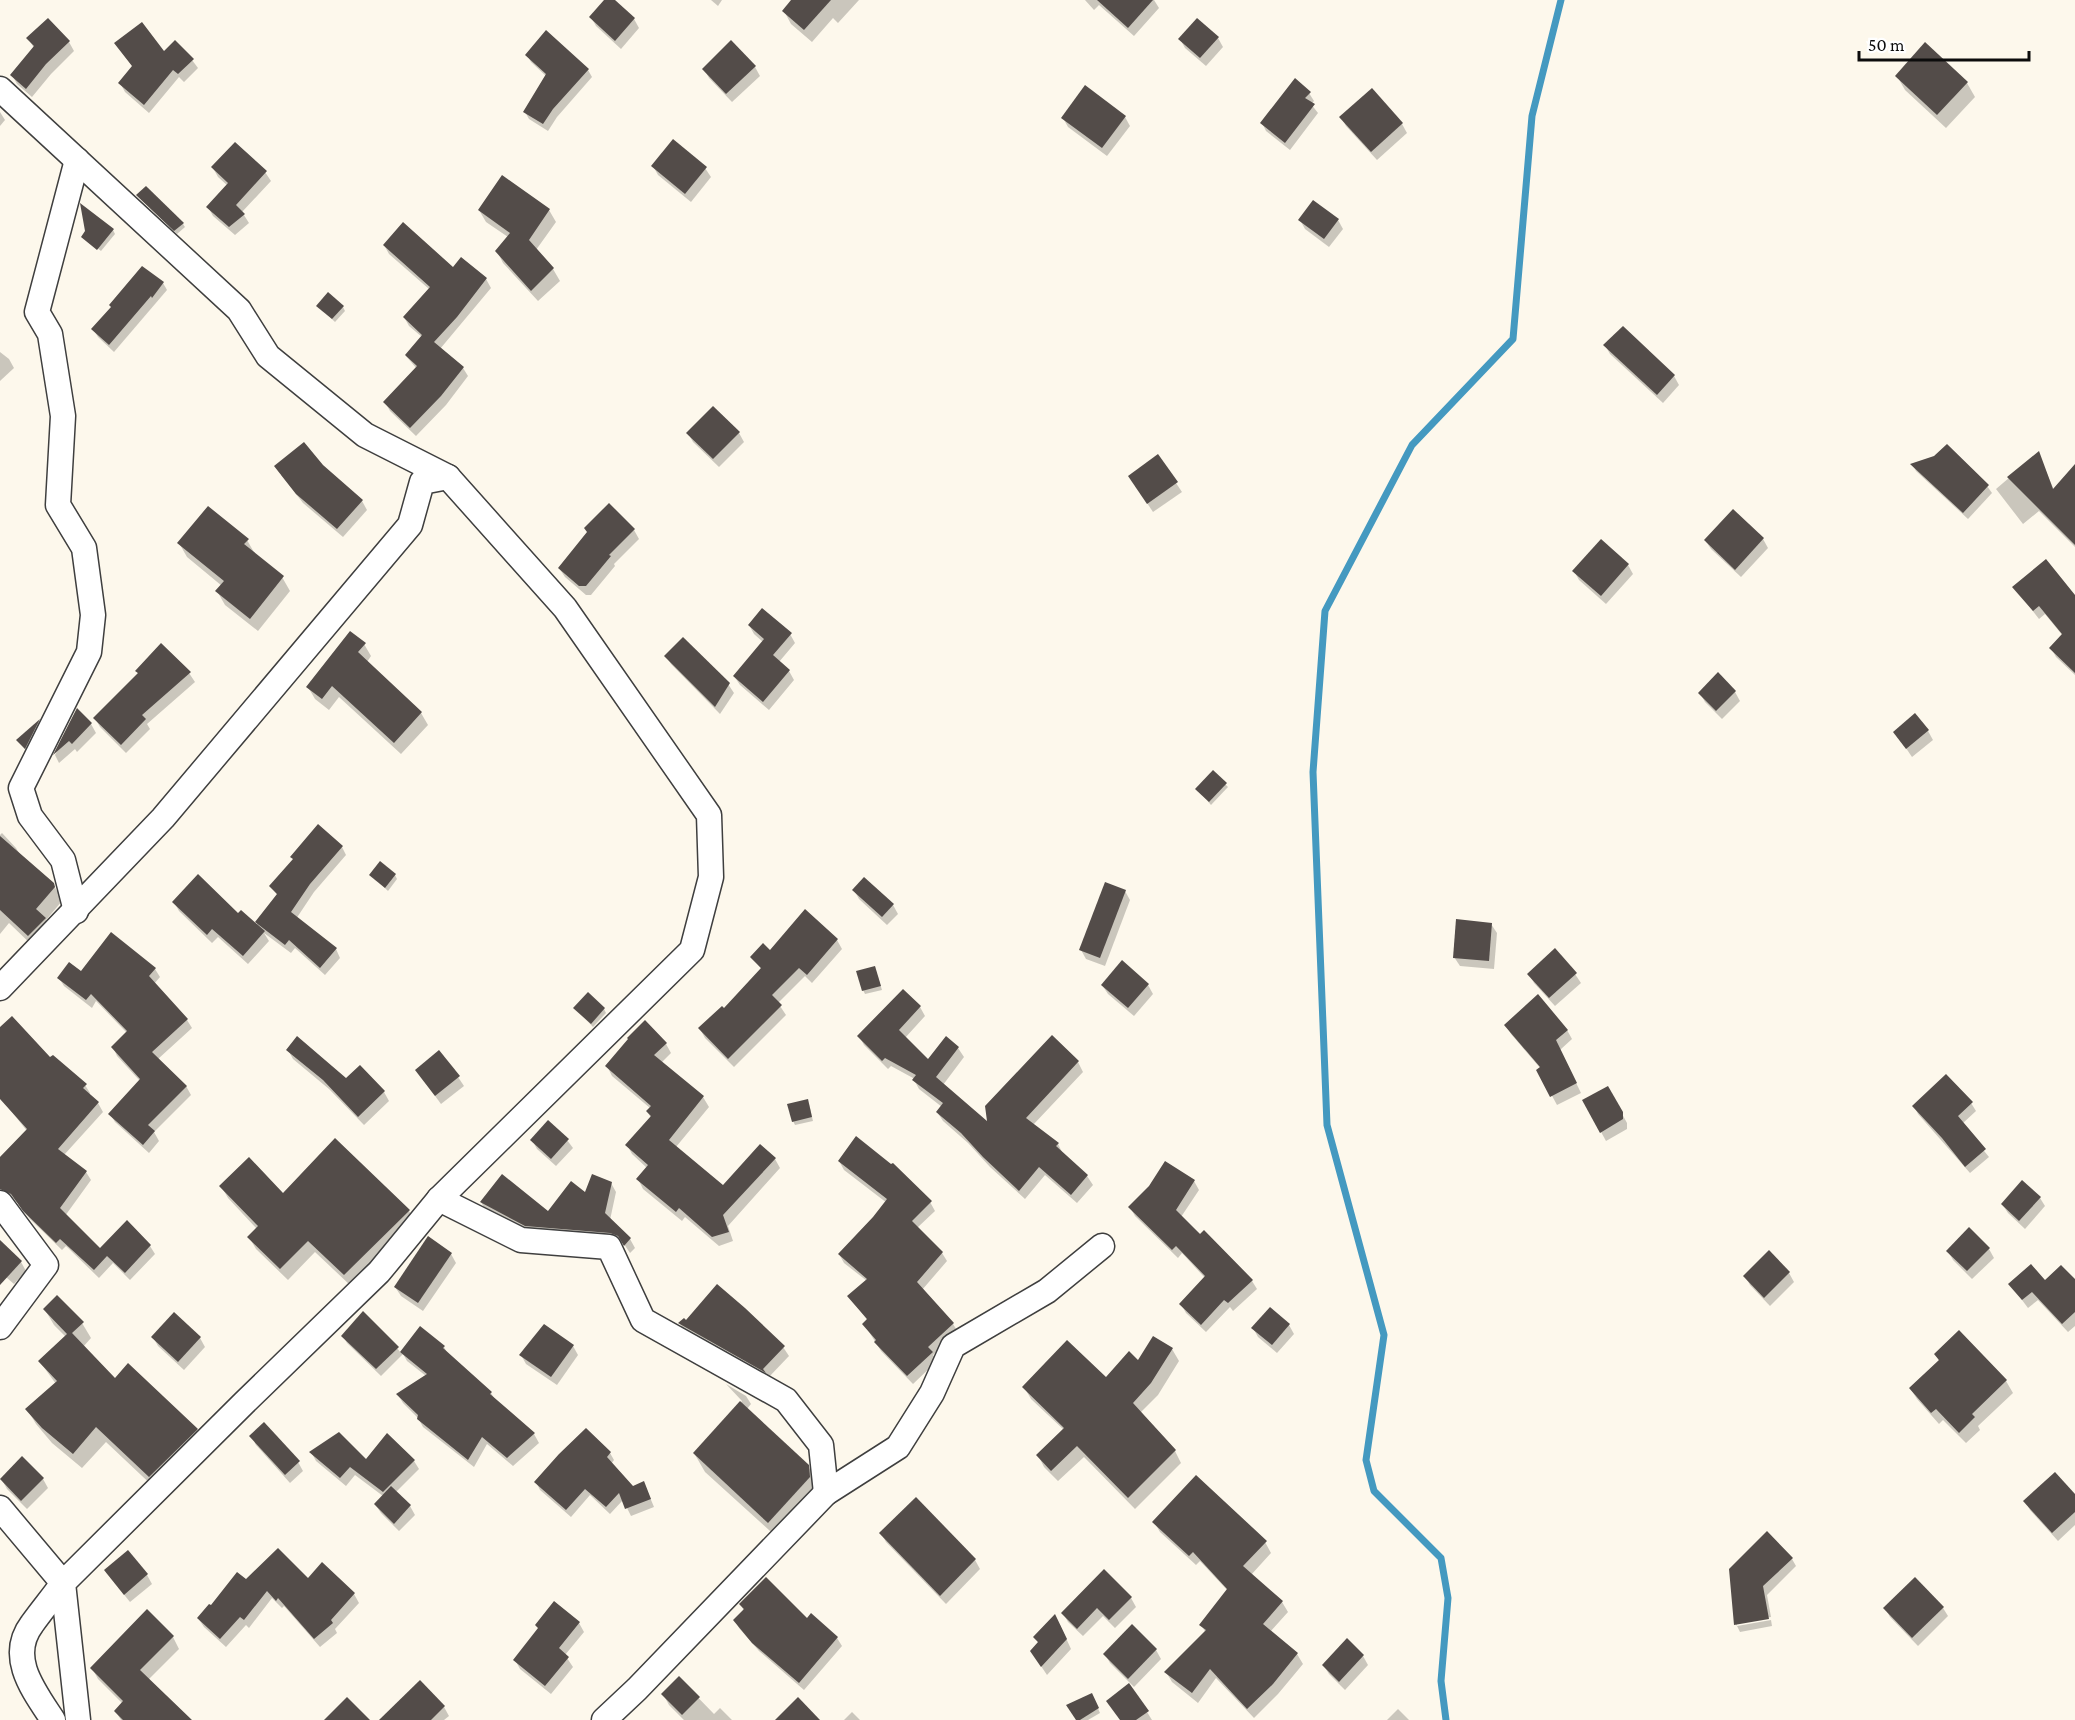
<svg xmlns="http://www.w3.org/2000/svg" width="2075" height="1720" font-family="'Crimson Pro',serif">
<rect width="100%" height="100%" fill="#fdf8ec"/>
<!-- shadow -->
<g fill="#0003">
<path d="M606 0H613L634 19 639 28 621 49 596 26 591 17Z"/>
<path d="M711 0H722L718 6Z"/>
<path d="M793 0H859L838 23 833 18 812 42 791 24 784 11Z"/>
<path d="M1085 0H1154L1159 8 1134 36 1099 5 1094 10Z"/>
<path d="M48 20 69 42 74 51 51 74 32 97 17 84 12 75 34 48 28 38Z"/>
<path d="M1197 20 1218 38 1223 47 1206 66 1185 48 1180 39Z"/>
<path d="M116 44 192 60 198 68 184 82 179 77 149 113 125 92 120 83 133 67Z"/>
<path d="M527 55 588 70 592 77 557 117 548 131 529 119 525 112 547 77 531 62Z"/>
<path d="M755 67 760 76 732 102 709 78 704 69Z"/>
<path d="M1897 76 1967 83 1975 97 1946 128 1905 90Z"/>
<path d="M1372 90 1402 124 1407 133 1377 160 1346 126 1341 117Z"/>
<path d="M1309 93 1314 101 1311 104 1318 113 1290 150 1266 131 1262 123Z"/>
<path d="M0 112 5 120 0 126Z"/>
<path d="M1125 117 1130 126 1107 156 1068 127 1063 118Z"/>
<path d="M653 166 705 168 711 177 691 202 658 175Z"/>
<path d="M213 168 265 172 271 181 242 212 249 223 235 235 213 216 208 207 228 186 218 177Z"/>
<path d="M138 196 183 224 185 227 177 234Z"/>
<path d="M479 210H549L556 222 536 250 553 269 560 281 538 301 503 263 497 251 508 237 486 222Z"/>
<path d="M1300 220H1338L1343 229 1329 247 1305 229Z"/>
<path d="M113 230 115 234 101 251 83 237Z"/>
<path d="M384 245 486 279 491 288 440 349 463 368 468 376 446 405 416 436 390 411 385 402 417 369 406 356 422 337 409 326 404 317 429 289 389 254Z"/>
<path d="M163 283 167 290 114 352 98 337 93 329Z"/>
<path d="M318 306 343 307 345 311 335 322Z"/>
<path d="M1605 345 1674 376 1679 385 1663 403 1610 354Z"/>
<path d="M0 352 9 359 14 368 0 381Z"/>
<path d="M688 433H739L744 442 719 467 693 442Z"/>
<path d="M2038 453 2054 490 2075 472V547L2039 511 2023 524 1996 489Z"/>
<path d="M1158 456 1182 492 1153 512 1135 485Z"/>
<path d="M1912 464 1987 486 1992 493 1968 519 1916 471Z"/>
<path d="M321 466 362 501 367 510 343 537 303 503 281 475Z"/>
<path d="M1733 511 1763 539 1768 548 1741 577 1711 549 1705 540Z"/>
<path d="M634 530 639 539 614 564 615 566 591 595H586L565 577 559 568Z"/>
<path d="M247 540 255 554 282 577 290 591 258 631 225 605 217 591 222 586 187 557 179 543Z"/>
<path d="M1628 565 1633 574 1606 604 1579 580 1574 571Z"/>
<path d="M2014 587 2075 597V675L2056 657 2051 648 2063 636 2045 614 2039 619Z"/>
<path d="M749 625 790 634 795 643 779 662 789 671 794 680 769 710 740 685 734 676 763 642 754 634Z"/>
<path d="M364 644 371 656 367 662 421 713 428 725 401 754 339 697 329 710 315 699 308 687Z"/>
<path d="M666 656 728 684 734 693 720 714 671 664Z"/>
<path d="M136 671 189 673 195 682 147 724 150 729 126 753 100 727 95 718 139 675Z"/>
<path d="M1718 675 1735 692 1740 701 1722 719 1705 702 1700 693Z"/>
<path d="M77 711 91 724 96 733 77 752 75 749 59 763 55 755Z"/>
<path d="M39 721 44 729 30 756 18 740Z"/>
<path d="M1928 731 1933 740 1912 757 1895 732Z"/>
<path d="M1225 784 1228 787 1211 805 1197 789Z"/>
<path d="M2 833 16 848 21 856 53 884 61 898 62 901 46 920 53 932 36 949 9 923 0 934V835Z"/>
<path d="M342 847 346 855 314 892 296 919 336 949 340 958 325 975 295 948 291 953 264 933 269 941 248 964 218 937 212 943 179 911 174 902 238 915 256 925 278 896 271 886Z"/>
<path d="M371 875H395L397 879 388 891Z"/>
<path d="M854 890 893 905 898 914 887 925 859 899Z"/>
<path d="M1125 891 1130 900 1105 966 1086 959 1081 950Z"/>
<path d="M1491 924 1497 933 1494 969 1460 966 1454 957Z"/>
<path d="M837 940 842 949 812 983 805 976 778 1003 786 1015 734 1067 705 1038 700 1029 724 1010 762 970 752 957Z"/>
<path d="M875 968 882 990 865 994 863 990Z"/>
<path d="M155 969 160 977 154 984 187 1020 192 1028 158 1059 186 1086 191 1095 154 1132 159 1141 149 1153 115 1122 110 1114 140 1081 117 1056 113 1047 127 1033 96 1001 92 1008 64 986 59 978 81 973Z"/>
<path d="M1529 974H1575L1581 983 1555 1006 1534 983Z"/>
<path d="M1102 985H1148L1153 994 1134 1016 1108 994Z"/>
<path d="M920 1007 925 1016 905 1038 928 1061 958 1048 964 1057 943 1085 989 1125 1078 1062 1083 1072 1033 1125 1058 1144 1063 1154 1087 1176 1093 1185 1077 1203 1045 1175 1025 1199 990 1167 968 1143 943 1121 937 1112 942 1107 919 1089 913 1078 891 1066 888 1069 864 1045 859 1036Z"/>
<path d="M575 1008 604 1009 606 1013 593 1027Z"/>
<path d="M1506 1025 1567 1030 1572 1039 1560 1050 1581 1093 1557 1105 1538 1070 1541 1069 1511 1034Z"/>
<path d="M0 1029 50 1060 85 1085 90 1093 89 1095 98 1103 103 1112 64 1155 86 1172 91 1180 65 1216 100 1251 150 1246 155 1254 130 1280 113 1263 99 1278 66 1246 62 1250 30 1219 18 1203 11 1198 4 1197 0 1194V1157L27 1131 0 1097Z"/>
<path d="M666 1044 671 1053 661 1063 703 1097 709 1107 676 1147 723 1187 775 1159 780 1168 728 1226 733 1241 719 1246 685 1217 682 1221 643 1189 638 1179 647 1168 632 1154 627 1145 651 1118 647 1111 650 1108 612 1076 607 1066Z"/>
<path d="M288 1050 346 1080 384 1092 389 1101 364 1125 329 1089 293 1059Z"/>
<path d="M416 1070 458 1077 464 1086 441 1104Z"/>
<path d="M1608 1088 1627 1123V1129L1606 1141 1584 1101Z"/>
<path d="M1971 1103 1976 1111 1962 1124 1989 1157 1970 1173 1918 1114 1914 1106Z"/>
<path d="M809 1104 813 1121 795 1125 793 1121Z"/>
<path d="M532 1140H567L573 1148 556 1166 537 1149Z"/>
<path d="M839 1161 930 1202 935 1211 917 1228 942 1253 947 1261 922 1290 953 1324 958 1332 933 1355 937 1361 913 1384 881 1351 864 1324 868 1321 849 1296 867 1281 844 1263 839 1254 887 1203 844 1170Z"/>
<path d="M1194 1181 1199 1190 1181 1217 1252 1281 1257 1289 1233 1311 1230 1307 1206 1332 1186 1313 1181 1304 1205 1278 1182 1253 1178 1258 1135 1216 1130 1207Z"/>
<path d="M611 1183 616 1192 610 1220 630 1239 635 1248 630 1253 624 1244 616 1241 531 1234 486 1211 481 1202 548 1213Z"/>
<path d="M221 1186 409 1211 416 1222 351 1286 315 1252 288 1280 256 1249 249 1237 257 1229 228 1198Z"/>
<path d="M2040 1198 2045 1206 2025 1229 2008 1213 2002 1204Z"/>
<path d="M0 1242 21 1262 26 1271 14 1284 0 1272Z"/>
<path d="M1989 1249 1994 1258 1972 1279 1953 1260 1948 1251Z"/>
<path d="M451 1254 456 1263 423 1311 401 1296 395 1287Z"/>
<path d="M1789 1273 1794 1282 1770 1306 1750 1285 1745 1276Z"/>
<path d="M2075 1281V1326L2068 1332 2038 1300 2028 1308 2010 1284Z"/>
<path d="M45 1310 82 1323 91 1338 83 1347 115 1380 197 1430 206 1445 159 1492 106 1442 82 1468 52 1443 36 1424 27 1409 56 1384 40 1362 66 1337 54 1325Z"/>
<path d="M686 1322 783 1347 789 1356 768 1378 685 1332 680 1324Z"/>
<path d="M1289 1325 1294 1334 1277 1353 1258 1337 1253 1328Z"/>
<path d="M420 1328 444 1347 448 1354 491 1393 496 1401 534 1434 539 1443 513 1466 487 1444 474 1467 423 1427 418 1418 403 1403 398 1395 426 1376 407 1361 403 1354 381 1376 347 1343 343 1336 397 1348 401 1353Z"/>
<path d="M1959 1332 2006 1381 2013 1393 1978 1426 1980 1430 1966 1443 1943 1420 1939 1424 1917 1399 1910 1388 1939 1361 1936 1355Z"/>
<path d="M153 1337 200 1338 205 1347 184 1370 158 1346Z"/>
<path d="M573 1346 578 1355 557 1385 526 1364 521 1355Z"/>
<path d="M1172 1349 1179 1361 1158 1395 1140 1413 1175 1451 1181 1463 1135 1509 1084 1457 1058 1481 1044 1467 1038 1455 1064 1430 1031 1399 1024 1387 1106 1379 1139 1362Z"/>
<path d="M726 1384 746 1396 751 1404 747 1409 808 1466 819 1485 780 1540 705 1472 694 1453 742 1401Z"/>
<path d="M251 1436 298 1462 303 1471 290 1483 256 1445Z"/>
<path d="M311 1452 366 1461H414L419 1469 396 1492 410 1506 415 1515 399 1531 381 1513 375 1504 383 1496 355 1475 346 1486 316 1461Z"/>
<path d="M610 1453 614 1460 611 1464 632 1488 644 1483 654 1507 631 1516 623 1500 610 1514 590 1495 571 1517 540 1490 536 1482Z"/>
<path d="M22 1459 43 1479 48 1488 27 1509 7 1489 2 1480Z"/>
<path d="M2075 1497V1525L2058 1541 2030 1510 2025 1501Z"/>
<path d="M916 1499 975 1560 980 1569 946 1604 886 1542 881 1533Z"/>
<path d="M1154 1522 1265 1542 1271 1553 1251 1575 1282 1602 1288 1612 1270 1632 1297 1654 1303 1664 1278 1694 1254 1718 1216 1678 1198 1703 1172 1682 1166 1672 1206 1633 1201 1625 1228 1591 1200 1561 1196 1565 1160 1532Z"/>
<path d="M1792 1559 1796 1566 1767 1595 1771 1617 1737 1623V1626L1771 1620 1772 1626 1740 1632 1736 1624 1731 1569Z"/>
<path d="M105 1571 147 1575 152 1584 130 1602Z"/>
<path d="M246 1581 354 1594 359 1603 335 1629 337 1633 320 1647 284 1606 282 1608 272 1598 249 1628 246 1625 226 1647 204 1627 198 1618Z"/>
<path d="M1131 1598 1136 1607 1115 1628 1103 1616 1083 1636 1068 1622 1063 1613Z"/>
<path d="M741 1605 807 1620 837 1638 842 1646 804 1690 759 1651 739 1628 735 1620 744 1611Z"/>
<path d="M1885 1608H1943L1948 1616 1918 1646 1890 1617Z"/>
<path d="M147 1611 173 1637 179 1649 148 1680 187 1720H121L116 1712 123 1704 98 1679 92 1668Z"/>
<path d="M579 1623 584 1632 565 1655 573 1667 551 1694 520 1669 515 1660Z"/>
<path d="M1060 1625 1071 1649 1047 1675 1037 1660 1039 1644 1035 1637Z"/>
<path d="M1347 1640 1363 1656 1368 1665 1345 1690 1329 1674 1324 1666Z"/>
<path d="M1156 1650 1161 1659 1134 1687 1110 1663 1105 1654Z"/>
<path d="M679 1678 714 1714 720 1708 732 1720H684L669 1705 663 1694Z"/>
<path d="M1094 1699 1100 1713 1088 1720H1077Z"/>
<path d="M444 1707 449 1716 444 1720H381Z"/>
<path d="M1398 1709 1409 1720H1387Z"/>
<path d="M852 1712 860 1720H844Z"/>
<path d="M1147 1712 1152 1720H1120Z"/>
</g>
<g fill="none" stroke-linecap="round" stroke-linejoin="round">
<!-- stream -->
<path stroke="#4499c0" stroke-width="7" d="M1446 1720 1441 1681 1448 1598 1441 1558 1374 1491 1366 1460 1384 1335 1327 1125 1313 772 1325 611 1412 445 1513 339 1532 116 1561 0"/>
</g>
<!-- building -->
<g fill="#534c49">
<path d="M604 0H615L635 18 615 41 589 17Z"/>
<path d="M791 0H831L804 30 782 11Z"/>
<path d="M1097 0H1153L1128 28Z"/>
<path d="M48 18 70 41 46 64 26 89 10 75 34 46 26 38Z"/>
<path d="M1197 18 1219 37 1200 58 1178 39Z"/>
<path d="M142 22 164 51 175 40 194 59 178 74 173 70 144 105 118 83 132 66 114 43Z"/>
<path d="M546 30 589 69 553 109 543 124 523 112 546 74 525 55Z"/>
<path d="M731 40 756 66 726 94 702 69Z"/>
<path d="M1925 42 1968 82 1937 115 1895 76Z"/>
<path d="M1295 78 1311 92 1305 98 1315 104 1285 143 1260 123Z"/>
<path d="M1085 85 1126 116 1102 148 1061 118Z"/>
<path d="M1372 88 1403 123 1371 152 1339 117Z"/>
<path d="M673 139 707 167 685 194 651 166Z"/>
<path d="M235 142 267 171 236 205 245 214 229 227 206 207 228 183 211 167Z"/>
<path d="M502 175 550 209 529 240 554 268 531 291 495 251 510 233 478 210Z"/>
<path d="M146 186 184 223 174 231 136 195Z"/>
<path d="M1313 200 1339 219 1324 239 1298 220Z"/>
<path d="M80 203 114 229 97 250 81 237 85 231Z"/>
<path d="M403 222 453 267 461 257 487 278 457 317 434 342 464 367 441 396 410 428 383 402 417 366 405 355 422 335 403 317 430 287 383 245Z"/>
<path d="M142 266 164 282 152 298 151 296 109 345 91 329 111 307 109 305Z"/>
<path d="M328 292 344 306 332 319 316 306Z"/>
<path d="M1623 326 1675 375 1657 395 1603 345Z"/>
<path d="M713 406 740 432 713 459 686 433Z"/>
<path d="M304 442 323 465 363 500 337 529 296 494 274 466Z"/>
<path d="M1947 444 1989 485 1963 513 1910 464 1934 456Z"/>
<path d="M2039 451 2053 489 2075 464V545L2007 477Z"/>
<path d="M1158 454 1178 482 1147 504 1128 476Z"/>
<path d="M609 503 635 529 609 555 611 556 586 586H579L558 568 587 532 584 528Z"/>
<path d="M208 506 249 539 244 544 284 576 250 619 215 591 224 581 177 543Z"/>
<path d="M1733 509 1764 538 1735 570 1704 540Z"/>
<path d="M1601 539 1629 564 1601 596 1572 571Z"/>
<path d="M2046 559 2075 595V673L2049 648 2062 634 2039 606 2033 611 2012 587Z"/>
<path d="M762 608 792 633 773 655 790 670 763 702 733 676 764 639 748 625Z"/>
<path d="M350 631 366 643 358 652 422 712 394 743 332 686 322 699 306 687Z"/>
<path d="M683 637 730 683 715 707 664 656Z"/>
<path d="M161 643 191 672 142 715 146 719 121 745 93 718 138 673 135 671Z"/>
<path d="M1718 672 1736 691 1716 711 1698 693Z"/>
<path d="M77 708 92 723 72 744 69 741 53 755Z"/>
<path d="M1915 713 1929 730 1906 749 1893 732Z"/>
<path d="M40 719 25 749 16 740Z"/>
<path d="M1213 770 1227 783 1209 802 1195 789Z"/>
<path d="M318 824 343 846 310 884 291 912 337 948 320 968 289 940 285 945 255 922 277 894 269 886 293 859 290 857Z"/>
<path d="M0 836 54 883 55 887 36 909 46 918 28 936 0 910Z"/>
<path d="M380 861 396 874 385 888 369 875Z"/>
<path d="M198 874 238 913 241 910 265 931 243 956 212 929 207 935 172 902Z"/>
<path d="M864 877 894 904 882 917 852 890Z"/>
<path d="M1105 882 1126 890 1100 958 1079 950Z"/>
<path d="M805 909 838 939 807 975 799 968 772 995 782 1005 728 1059 698 1028 722 1006 724 1008 761 968 750 957 763 943 770 950Z"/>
<path d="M1456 919 1492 923 1489 961 1453 958Z"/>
<path d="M111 932 156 968 149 976 188 1019 152 1052 187 1086 148 1125 155 1131 143 1145 108 1114 140 1079 111 1047 127 1031 91 994 86 1000 57 978 69 962 81 971Z"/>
<path d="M1555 948 1577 973 1549 998 1527 974Z"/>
<path d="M1122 960 1149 984 1128 1008 1101 985Z"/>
<path d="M875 966 881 986 862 991 856 971Z"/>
<path d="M903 989 921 1006 899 1030 928 1059 946 1036 959 1047 936 1077 987 1121 985 1106 1052 1035 1079 1061 1026 1118 1059 1143 1056 1146 1088 1175 1071 1195 1039 1167 1019 1191 983 1157 961 1133 936 1112 943 1103 912 1080 916 1075 885 1058 882 1061 857 1036Z"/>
<path d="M588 992 605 1008 591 1024 573 1008Z"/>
<path d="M1538 994 1568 1030 1556 1040 1577 1083 1550 1097 1536 1070 1540 1067 1504 1025Z"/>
<path d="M12 1016 50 1057 53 1055 87 1084 83 1088 99 1102 58 1149 87 1171 60 1208 100 1248 127 1220 151 1245 125 1273 107 1256 94 1270 60 1239 56 1243 23 1211 11 1194 0 1189V1157L27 1129 0 1099V1027Z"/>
<path d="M645 1020 667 1043 654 1055 704 1096 669 1140 723 1185 760 1144 776 1158 723 1215 729 1232 712 1237 679 1208 676 1212 636 1179 648 1165 625 1145 651 1116 646 1111 651 1106 605 1066 628 1039 627 1038Z"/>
<path d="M297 1036 346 1078 360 1065 385 1091 358 1117 323 1080 286 1050Z"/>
<path d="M439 1050 460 1076 435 1096 415 1070Z"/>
<path d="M1946 1074 1973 1102 1958 1116 1986 1149 1965 1167 1942 1138 1912 1106Z"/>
<path d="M1608 1086 1623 1112V1119L1600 1133 1582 1100Z"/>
<path d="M808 1099 812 1117 792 1122 787 1104Z"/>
<path d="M548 1120 569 1139 551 1159 530 1140Z"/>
<path d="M856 1136 891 1164 893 1163 932 1201 912 1221 943 1252 917 1282 954 1323 928 1347 933 1352 907 1376 874 1342 876 1340 862 1324 867 1319 847 1296 867 1279 838 1254 873 1217 887 1199 838 1161Z"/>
<path d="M335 1138 410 1210 344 1275 308 1241 280 1269 247 1237 258 1226 219 1186 249 1157 283 1193Z"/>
<path d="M1165 1161 1195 1180 1176 1210 1200 1234 1204 1230 1253 1280 1228 1303 1224 1300 1201 1325 1179 1304 1205 1276 1176 1246 1172 1250 1128 1207 1149 1186Z"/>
<path d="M502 1174 548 1211 571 1181 585 1192 592 1174 612 1182 605 1213 631 1238 624 1246 618 1236 610 1233 525 1226 480 1202Z"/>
<path d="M2022 1180 2041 1197 2019 1221 2001 1204Z"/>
<path d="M1969 1227 1990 1248 1967 1271 1946 1251Z"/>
<path d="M428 1236 452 1253 418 1303 394 1287Z"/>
<path d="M0 1240 22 1261 0 1285Z"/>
<path d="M1769 1250 1790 1272 1764 1298 1743 1276Z"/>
<path d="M2031 1264 2045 1280 2061 1265 2075 1279V1312L2062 1324 2032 1292 2022 1300 2008 1284Z"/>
<path d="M717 1284 745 1308 785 1346 763 1369 766 1373 678 1323 684 1318 686 1320Z"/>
<path d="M57 1295 84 1322 72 1333 115 1378 128 1363 198 1429 149 1477 96 1427 73 1454 42 1428 25 1409 57 1381 38 1361 67 1334 43 1309Z"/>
<path d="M1270 1307 1290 1324 1272 1345 1251 1328Z"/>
<path d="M363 1311 399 1347 376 1369 341 1336Z"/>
<path d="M174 1312 201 1337 178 1362 151 1337Z"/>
<path d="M544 1324 574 1345 551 1377 519 1355Z"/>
<path d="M420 1326 445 1346 443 1348 492 1392 490 1394 535 1433 507 1458 482 1437 468 1460 417 1419 418 1415 396 1394 427 1374 400 1352Z"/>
<path d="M1959 1330 2007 1380 1972 1414 1975 1417 1959 1433 1936 1409 1931 1413 1909 1388 1939 1360 1934 1354Z"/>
<path d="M1153 1336 1173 1348 1151 1383 1133 1403 1176 1450 1128 1498 1077 1446 1051 1471 1036 1455 1064 1428 1022 1387 1067 1340 1106 1377 1129 1351 1138 1360Z"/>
<path d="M740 1401 809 1465 810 1477 768 1523 693 1453Z"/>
<path d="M264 1422 300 1461 285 1475 249 1436Z"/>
<path d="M586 1428 611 1452 607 1457 633 1486 644 1481 651 1499 625 1509 619 1493 606 1507 585 1489 566 1510 534 1482 559 1454Z"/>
<path d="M339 1432 366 1459 387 1433 415 1460 383 1492 350 1467 340 1478 309 1452Z"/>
<path d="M22 1456 44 1478 21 1501 0 1479Z"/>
<path d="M2055 1472 2075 1494V1512L2052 1533 2023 1501Z"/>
<path d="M1196 1475 1267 1541 1243 1566 1283 1601 1263 1624 1298 1653 1273 1684 1247 1709 1210 1669 1192 1693 1164 1672 1206 1630 1199 1625 1227 1589 1193 1552 1189 1556 1152 1522Z"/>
<path d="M391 1486 411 1505 394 1524 374 1504Z"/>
<path d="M916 1497 976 1559 940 1596 879 1533Z"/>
<path d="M1767 1531 1793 1558 1763 1586 1769 1619 1734 1625 1729 1569Z"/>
<path d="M278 1548 308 1578 322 1562 355 1593 331 1620 333 1623 314 1639 278 1598 276 1601 267 1591 244 1620 240 1617 220 1639 197 1618 209 1604 211 1605 237 1572 246 1579Z"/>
<path d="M128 1550 148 1574 124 1595 104 1570Z"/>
<path d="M1104 1569 1132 1597 1109 1620 1097 1608 1077 1629 1061 1613Z"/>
<path d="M766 1577 807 1618 811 1613 838 1637 799 1683 752 1643 733 1620 744 1609 739 1604Z"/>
<path d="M1915 1577 1944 1607 1912 1638 1883 1608Z"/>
<path d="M554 1601 580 1622 559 1648 569 1657 545 1686 513 1660 538 1628 535 1625Z"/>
<path d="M147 1609 174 1636 140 1670 192 1720H123L114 1711 123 1701 90 1668Z"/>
<path d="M1055 1614 1067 1639 1041 1667 1030 1651 1038 1642 1033 1637Z"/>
<path d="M1132 1624 1157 1649 1128 1679 1103 1654Z"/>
<path d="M1347 1638 1364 1655 1339 1682 1322 1665Z"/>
<path d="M679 1676 700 1697 682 1715 661 1694Z"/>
<path d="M420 1680 445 1706 431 1720H379Z"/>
<path d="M1129 1683 1149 1711 1136 1720H1120L1106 1701Z"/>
<path d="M1092 1693 1099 1708 1080 1720H1076L1066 1705Z"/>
<path d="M347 1697 370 1720H324Z"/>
<path d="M798 1697 820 1720H775Z"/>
</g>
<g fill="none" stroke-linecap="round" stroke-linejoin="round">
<!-- minor casing -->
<g stroke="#3f3f3f" stroke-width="27">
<g id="minor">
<path d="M0 89 239 310 268 356 365 435 448 477 565 608 709 815 711 877 692 950 439 1199 379 1272 244 1403 63 1583 78 1720"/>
<path d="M76 911 63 860 30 816 21 788 89 652 93 615 84 548 58 505 63 416 50 334 37 312 77 160"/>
<path d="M0 988 163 818 410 525 422 482 448 477"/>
<path d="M439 1199 521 1240 609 1247 643 1320 786 1400 821 1445 826 1493"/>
<path d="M0 1203 46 1265 0 1327"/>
<path d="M0 1508 63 1583C53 1597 42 1610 32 1624 7 1657 34 1691 53 1720"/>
<path d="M604 1720 637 1689 826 1493 898 1447 932 1393 953 1346 1047 1291 1102 1246"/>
</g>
</g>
<!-- minor -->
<use href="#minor" stroke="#fff" stroke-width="24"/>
</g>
<!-- scale -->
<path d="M1859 51v9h170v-9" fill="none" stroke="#0c0c0c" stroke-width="3"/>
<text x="1868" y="51" font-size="18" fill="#0c0c0c" stroke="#ffffff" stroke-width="4.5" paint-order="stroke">50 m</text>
</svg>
